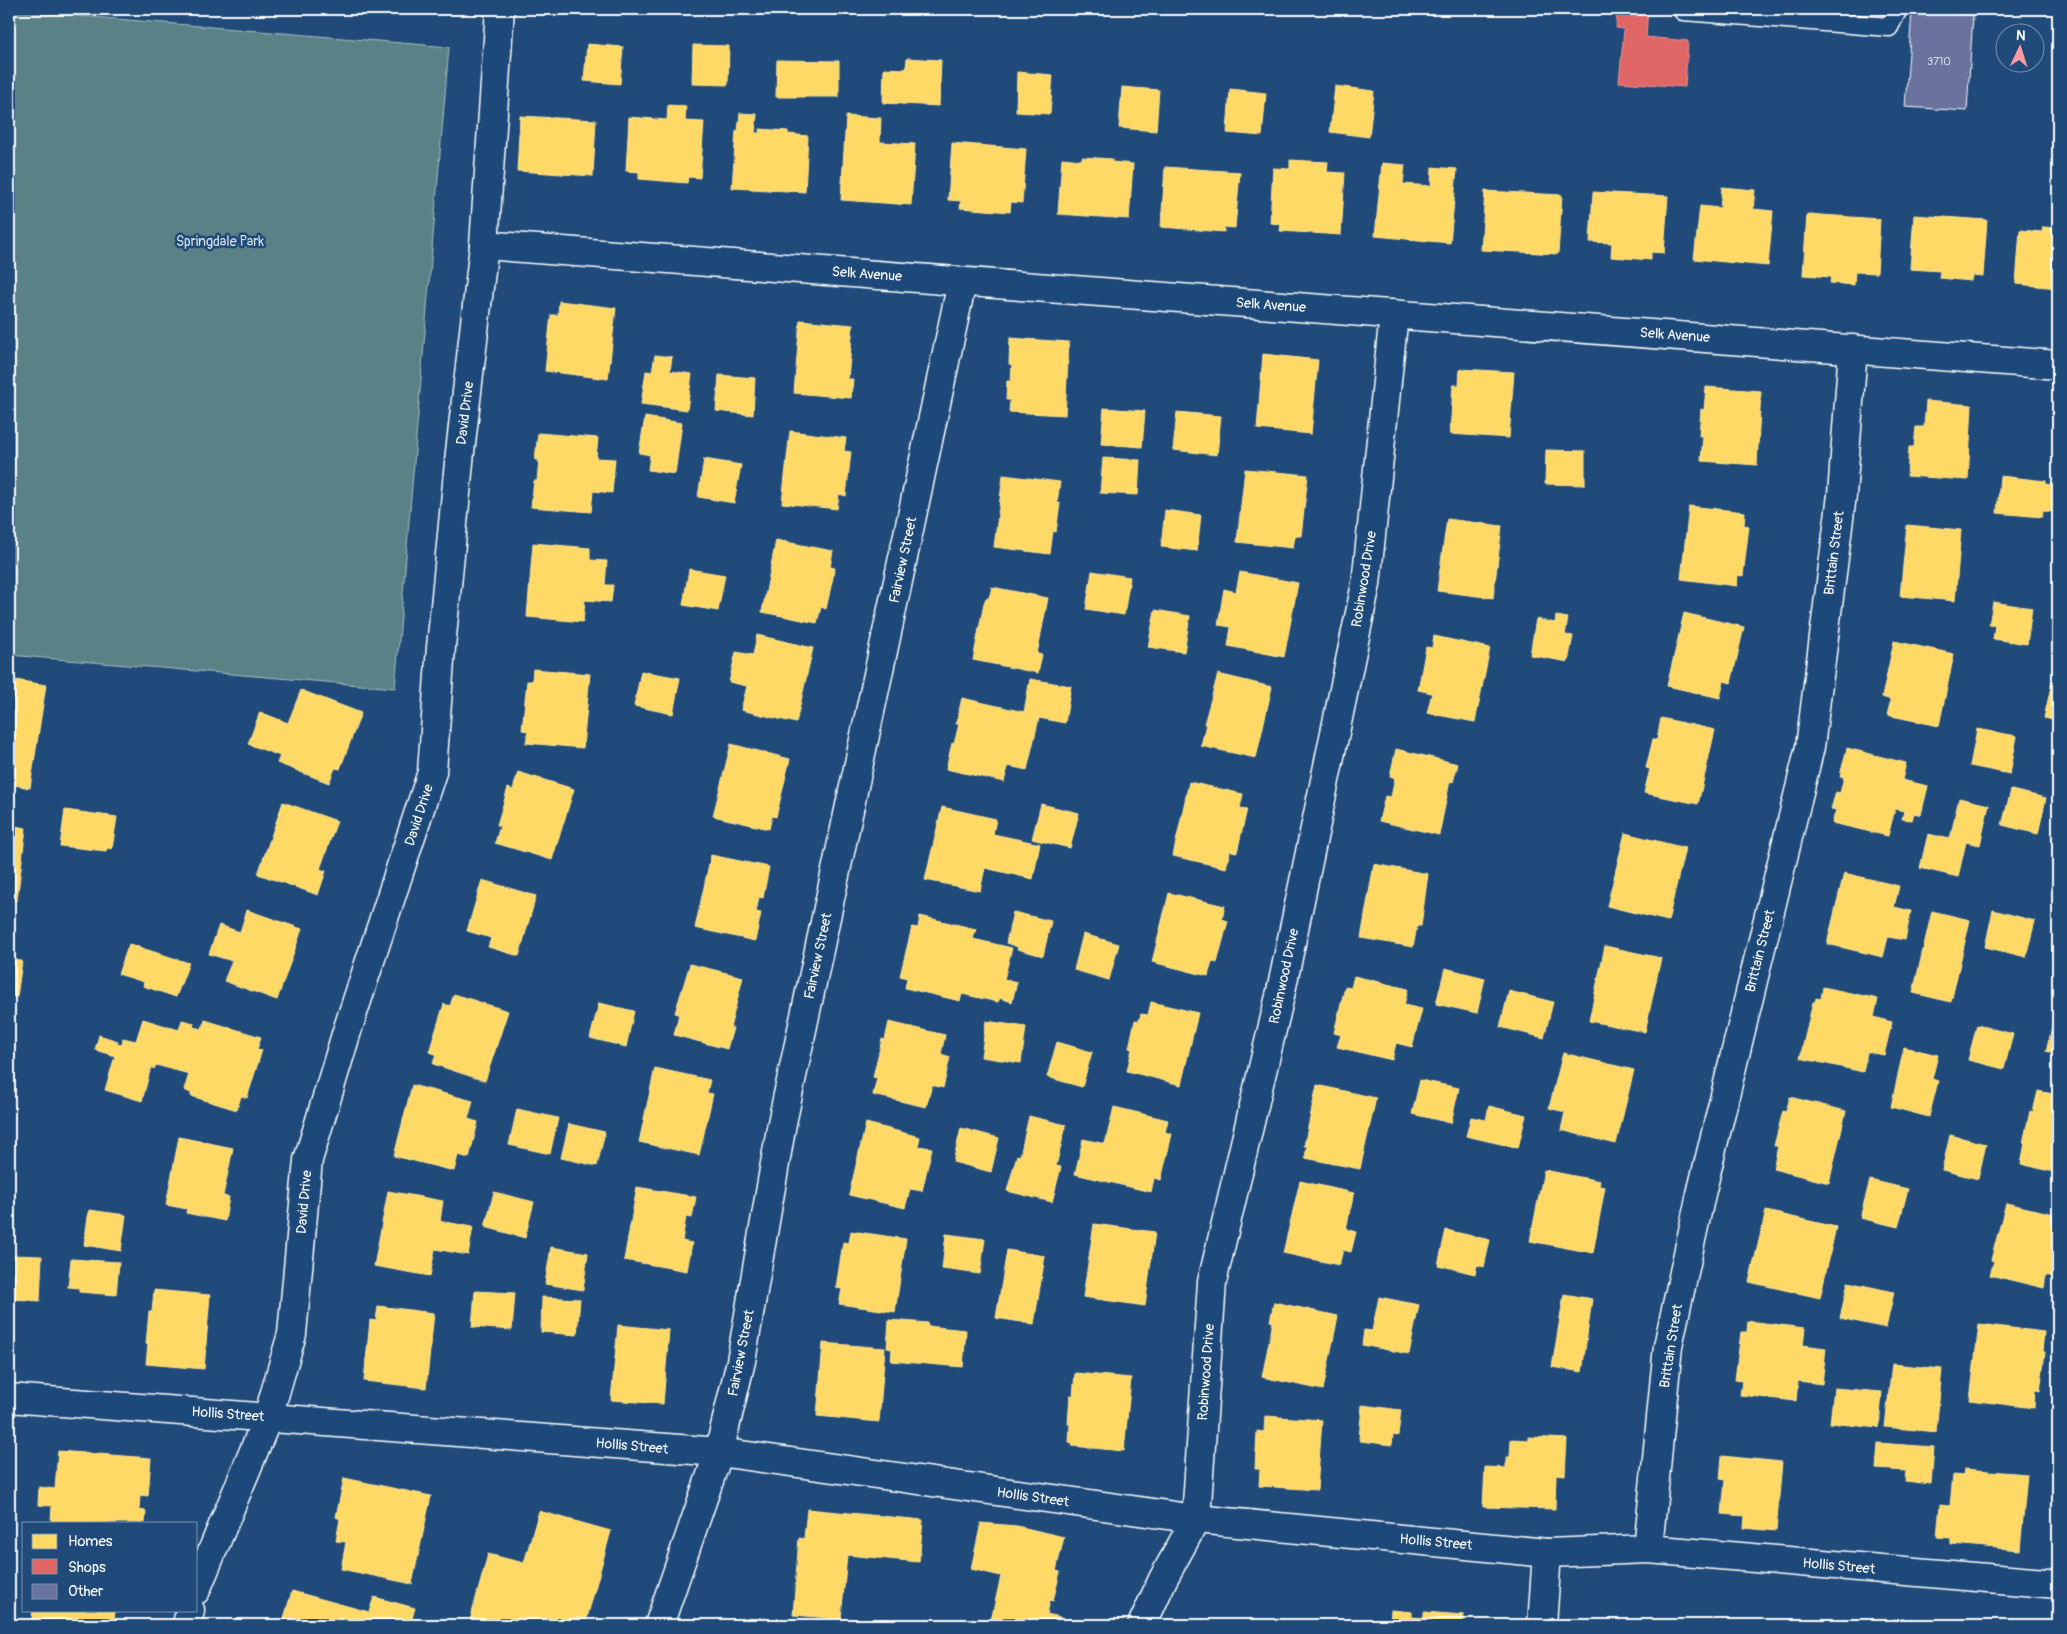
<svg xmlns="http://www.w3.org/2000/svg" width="2067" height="1634" font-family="Pangolin,sans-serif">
<rect width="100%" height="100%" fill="#1f4a7a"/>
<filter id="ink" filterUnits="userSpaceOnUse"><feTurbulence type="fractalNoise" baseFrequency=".02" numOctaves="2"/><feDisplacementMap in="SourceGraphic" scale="10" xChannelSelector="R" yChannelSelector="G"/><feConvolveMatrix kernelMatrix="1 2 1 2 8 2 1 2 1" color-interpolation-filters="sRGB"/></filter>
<g filter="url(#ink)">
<!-- green -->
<path fill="#5a8186" stroke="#acc0c2" d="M9 10 449 47 395 688 9 655Z"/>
<!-- homes -->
<g fill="#ffd966" stroke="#ffe494">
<path d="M587 44 623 47 620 84 584 81Z"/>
<path d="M693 45 729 46 728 85 692 84Z"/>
<path d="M907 58 941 60 939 106 883 103 884 68 906 69Z"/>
<path d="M777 60 839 61V97H776Z"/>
<path d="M1017 72 1053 75 1050 114 1016 112Z"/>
<path d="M1335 86 1374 91 1369 137 1330 132Z"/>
<path d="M1122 87 1159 90 1156 131 1119 128Z"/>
<path d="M1230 89 1266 93 1262 136 1227 133Z"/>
<path d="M668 105 686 106 685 121 704 122 700 178 688 177 687 183 639 179V172L626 171 629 117 667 120Z"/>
<path d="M740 113 757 114 755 133H759L760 129 788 131V134L808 136 805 192 732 188 736 131H738Z"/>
<path d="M520 116 596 120 593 176 517 171Z"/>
<path d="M846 116 881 118 880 142 915 144 911 205 841 200Z"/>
<path d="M952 143 1026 149 1022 203 1011 202 1010 212 960 208 961 201 948 200Z"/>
<path d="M1082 157 1112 159V162L1133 164 1129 219 1058 214 1062 158 1082 160Z"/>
<path d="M1290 160 1328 162 1327 172 1345 173 1341 235 1280 231 1281 224 1270 223 1273 168 1290 169Z"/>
<path d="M1382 163 1405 165 1403 184 1431 186 1432 167 1457 169 1450 243 1375 236Z"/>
<path d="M1165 167 1240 172 1235 228 1224 227V232L1161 227Z"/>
<path d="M1722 187 1755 190 1753 209 1773 211 1768 266 1694 259 1700 206 1720 208Z"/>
<path d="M1485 191 1562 195 1558 254 1481 250Z"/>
<path d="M1593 192 1668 196 1664 253 1651 252V260L1611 257 1612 243 1590 242Z"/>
<path d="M1807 214 1880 219 1877 273 1855 272 1854 285 1830 283 1831 277 1803 275Z"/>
<path d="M1914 215 1987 220 1983 276 1972 275 1971 281 1939 278 1940 271 1910 269Z"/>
<path d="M2043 227 2058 228V288L2016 284 2020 230 2042 232Z"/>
<path d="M559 301 616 308 608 379 545 371 551 315H558Z"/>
<path d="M800 320 853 325 848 379H853L851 398 794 393Z"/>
<path d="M1010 338 1069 342 1065 415 1009 412 1010 400H1006L1007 381H1011L1012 365 1009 364Z"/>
<path d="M1263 354 1318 360 1311 434 1257 429Z"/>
<path d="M655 355 672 357 670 371 692 374 687 410 641 404 646 371 652 372Z"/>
<path d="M1460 369 1514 372 1509 438 1450 434 1453 385H1459Z"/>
<path d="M719 375 755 378 753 415 716 411Z"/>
<path d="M1706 387 1761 391 1757 465 1701 461 1703 436H1699L1701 409 1704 410Z"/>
<path d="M1926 401 1972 405 1968 480 1907 476 1909 447H1914L1916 427H1924Z"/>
<path d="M1104 408 1145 411 1142 447 1101 444Z"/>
<path d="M1177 412 1221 416 1217 455 1173 450Z"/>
<path d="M645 417 682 423 675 474 648 470 650 455 639 453Z"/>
<path d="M790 431 846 438 844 451 851 452 846 496 839 494 837 509 782 503Z"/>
<path d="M538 433 598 438 596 458 615 459 612 493 593 491 591 512 531 507 534 481H537L539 460H535Z"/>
<path d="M1546 450 1585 451V485L1545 484Z"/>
<path d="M1103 458 1140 460 1138 495 1100 493Z"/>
<path d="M704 459 741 465 734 503 698 497Z"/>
<path d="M1245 469 1308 475 1301 536H1295L1293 548 1237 542Z"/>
<path d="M1003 475 1060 482 1057 503H1060L1056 532 1053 531 1050 554 994 547Z"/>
<path d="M2000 476 2046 481V484L2058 486 2056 512 2043 511 2042 517 1997 513Z"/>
<path d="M1689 506 1745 512 1744 525 1749 526 1743 576 1738 575 1737 586 1681 579Z"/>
<path d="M1165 510 1201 515 1197 551 1161 547Z"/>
<path d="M1447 519 1502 526 1493 598 1437 591Z"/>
<path d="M1907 525 1961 530 1955 601 1900 596Z"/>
<path d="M776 540 833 551 830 567 835 568 826 609 821 607 817 623 762 612Z"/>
<path d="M533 543 590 548V560L607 561 605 585H613L611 602 585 600 583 622 527 617Z"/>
<path d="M689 569 725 575 718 611 683 605Z"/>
<path d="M1092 571 1130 577 1124 615 1086 609Z"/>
<path d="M1240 572 1298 583 1284 657 1228 646 1231 627 1218 625 1224 589 1236 592Z"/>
<path d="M992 587 1048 598 1037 654 1042 655 1038 673 973 660 984 603 986 598H989Z"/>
<path d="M1993 602 2032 608 2027 644 1993 639 1995 625H1989Z"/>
<path d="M1155 610 1190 616 1184 652 1148 647Z"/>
<path d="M1684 613 1744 627 1731 683 1724 681 1720 698 1667 686Z"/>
<path d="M1556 616 1568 618 1565 635 1573 636 1568 662 1530 655 1536 619 1555 623Z"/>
<path d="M757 635 813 648 796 723 741 710 747 686 729 682 736 652 753 655Z"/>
<path d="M1434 636 1490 648 1475 722 1427 713 1432 693 1418 690 1426 647 1432 648Z"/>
<path d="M1894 641 1954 654 1939 726 1887 715 1891 700 1882 697Z"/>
<path d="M533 669 590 674 583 748 526 743 528 731 522 730 527 681H532Z"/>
<path d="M641 671 680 678 673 714 634 706Z"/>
<path d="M1218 674 1272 687 1256 758 1201 746 1206 724H1204Z"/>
<path d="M9 679 46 685 30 788 9 784Z"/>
<path d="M1030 679 1071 686 1065 723 1039 718 1027 770 1008 766 1004 782 946 769 952 743 954 744 959 724H956L962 698 1024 712Z"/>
<path d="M2052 682 2058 683V721L2044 718Z"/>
<path d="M301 690 361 713 340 769 335 768 329 783 277 763 280 756 248 744 260 712 288 723Z"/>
<path d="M1661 718 1715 730 1698 804 1644 793 1650 769 1646 768 1653 739 1657 740Z"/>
<path d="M1977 729 2017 736 2010 774 1970 766Z"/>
<path d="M731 744 790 759 776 817 772 816 769 829 713 816Z"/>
<path d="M1847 748 1906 763 1902 780 1928 786 1921 815 1914 813 1912 820 1902 819 1904 811 1895 809 1888 836 1832 823 1836 810 1831 809 1836 792 1840 793 1844 777 1840 776Z"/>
<path d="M1396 749 1458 764 1453 782 1450 781 1439 835 1379 821 1385 796 1391 797 1395 778 1390 776Z"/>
<path d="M518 772 574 789 552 860 495 843 500 826 497 825 508 788 513 790Z"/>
<path d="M1189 782 1243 794 1240 808 1247 809 1237 852 1230 851 1226 868 1173 856Z"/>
<path d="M2011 790 2046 798 2038 834 2002 825Z"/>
<path d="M1959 798 1989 805 1980 845 1966 842 1958 877 1920 868 1928 834 1950 839Z"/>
<path d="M283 802 337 821 320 869 326 871 318 895 258 874Z"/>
<path d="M1041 804 1079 813 1070 848 1032 839Z"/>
<path d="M942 807 996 819 993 834 1040 844 1033 879 985 868 980 891 925 880Z"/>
<path d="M65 810 117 817 112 849 107 848 106 851 60 846Z"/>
<path d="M9 825 26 828 17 900 9 899Z"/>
<path d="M1625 833 1685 848 1668 921 1607 906Z"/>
<path d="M711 855 769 867 763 898 759 897 756 912 761 913 755 941 695 928Z"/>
<path d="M1374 864 1428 874 1421 926H1417L1413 947 1361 938Z"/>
<path d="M1844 873 1899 886 1894 907 1911 911 1905 940 1888 937 1883 957 1827 944Z"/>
<path d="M482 880 536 896 519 956 488 947 491 938 467 931Z"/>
<path d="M1169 893 1225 906 1222 919 1228 921 1217 963 1212 961 1208 976 1152 962Z"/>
<path d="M247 910 302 929 277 1000 224 981 232 961 209 954 219 925 240 932Z"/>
<path d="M1993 910 2035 921 2026 957 1985 947Z"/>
<path d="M1932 911 1970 920 1951 1002 1913 993Z"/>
<path d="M1013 912 1051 921 1043 956 1017 949 1018 947 1006 943Z"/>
<path d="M920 916 976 929 973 939 1012 948 1004 979 1017 982 1012 1002 1000 998 998 1002 962 994 960 1001 905 988 907 978 900 976 912 927 918 928Z"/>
<path d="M1083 934 1119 944 1109 980 1074 970Z"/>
<path d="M129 944 189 963 176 997 143 986 144 982 118 974Z"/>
<path d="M1605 946 1661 958 1645 1032 1589 1021Z"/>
<path d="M9 960 22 961 17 997 9 996Z"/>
<path d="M690 964 743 977 730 1028H733L727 1049 674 1035 679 1014 675 1013Z"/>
<path d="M1445 968 1485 978 1477 1013 1436 1004Z"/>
<path d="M1354 976 1408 989 1404 1005 1422 1009 1412 1047 1396 1043 1392 1060 1337 1047 1341 1035 1334 1033 1345 987 1351 988Z"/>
<path d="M1823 987 1878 999 1874 1017 1892 1022 1884 1055 1867 1052 1863 1072 1800 1058 1813 1002H1815L1816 998 1821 999Z"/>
<path d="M1509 991 1553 1002 1544 1038 1500 1027Z"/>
<path d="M454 994 508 1011 485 1081 433 1064 436 1054 429 1052 444 1004 450 1006Z"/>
<path d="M1151 1002 1198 1013 1181 1085 1127 1071 1132 1049 1129 1048 1135 1020 1139 1021 1141 1014 1148 1015Z"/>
<path d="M599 1003 634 1011 626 1047 590 1038Z"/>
<path d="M2058 1005V1054L2046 1051Z"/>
<path d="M143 1019 179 1030 182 1020 194 1023 193 1027 202 1029 205 1020 261 1037 257 1049 262 1050 247 1098 241 1096 237 1110 191 1096V1093L184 1090 189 1074 156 1065 154 1069 151 1067 142 1101 105 1090 115 1056 95 1050 99 1035 118 1041 117 1044 122 1045 123 1038 136 1041Z"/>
<path d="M986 1021 1026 1027 1021 1063 981 1057Z"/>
<path d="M889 1022 945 1035 941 1054 950 1057 943 1088 932 1085 926 1107 873 1095 877 1078 873 1077 882 1039 885 1040Z"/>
<path d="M1977 1025 2013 1034 2004 1069 1968 1060Z"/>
<path d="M1057 1042 1092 1052 1082 1087 1047 1077Z"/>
<path d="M1904 1047 1938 1055 1932 1079 1938 1081 1929 1117 1891 1107Z"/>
<path d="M1563 1053 1634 1070 1616 1144 1561 1130 1565 1112 1549 1108Z"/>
<path d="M655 1068 710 1080 707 1093 713 1094 699 1155 639 1142Z"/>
<path d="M1420 1080 1459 1088 1451 1123 1412 1114Z"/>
<path d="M412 1085 473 1101 468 1119 478 1122 469 1158 458 1155 454 1171 394 1156Z"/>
<path d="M1317 1085 1376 1098 1360 1169 1305 1158 1307 1146H1304Z"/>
<path d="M2038 1091 2058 1095V1173L2021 1164 2025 1143H2023L2030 1111 2033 1112Z"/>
<path d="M1790 1097 1846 1111 1829 1183 1773 1169 1778 1146H1774L1783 1111 1786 1112Z"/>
<path d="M1489 1106 1526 1115 1518 1148 1466 1136 1471 1117 1486 1120Z"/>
<path d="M1114 1107 1168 1120 1165 1132 1172 1134 1161 1180 1154 1178 1151 1192 1075 1174 1083 1139 1105 1144Z"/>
<path d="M517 1109 558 1118 550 1154 509 1145Z"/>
<path d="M1029 1116 1066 1125 1056 1166 1061 1167 1052 1202 1007 1191 1017 1155 1020 1156Z"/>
<path d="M866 1123 920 1137 918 1146 932 1148 922 1191 910 1189 905 1208 849 1195Z"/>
<path d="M569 1124 605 1132 597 1166 561 1158Z"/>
<path d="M961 1128 999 1138 991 1172 953 1162Z"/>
<path d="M1950 1135 1986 1144 1978 1179 1942 1170Z"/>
<path d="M179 1137 233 1148 223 1196 229 1197 225 1221 186 1213 187 1209 166 1205Z"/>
<path d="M1544 1170 1600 1181 1599 1186 1605 1187 1593 1253 1530 1241Z"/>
<path d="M1870 1180 1908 1189 1898 1227 1860 1218Z"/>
<path d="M1300 1181 1354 1193 1346 1229 1356 1232 1351 1252 1343 1250 1339 1265 1283 1253Z"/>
<path d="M637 1187 696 1197 692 1218 686 1217 682 1241 692 1243 687 1271 624 1260Z"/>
<path d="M388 1191 443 1201 440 1221 473 1227 468 1255 435 1249 430 1276 374 1266Z"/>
<path d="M494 1192 534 1202 525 1238 485 1227Z"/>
<path d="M2006 1203 2058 1215 2057 1228 2058 1229V1253L2053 1277 2046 1275 2044 1288 1990 1275 1994 1261 1991 1260Z"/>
<path d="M89 1210 126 1215 121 1251 84 1245Z"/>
<path d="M1766 1211 1836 1227 1820 1298 1749 1282Z"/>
<path d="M1094 1224 1155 1232 1145 1306 1083 1297Z"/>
<path d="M1446 1230 1490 1240 1484 1267 1477 1265 1475 1274 1438 1265Z"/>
<path d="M851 1231 906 1239 895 1312 839 1304 842 1289 836 1288 843 1242 849 1243Z"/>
<path d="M946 1234 985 1239 980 1274 942 1269Z"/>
<path d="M551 1247 588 1253 583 1290 545 1284Z"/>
<path d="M1007 1250 1045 1256 1034 1324 996 1318Z"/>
<path d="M9 1255 42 1256 40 1301 13 1299 14 1285H9Z"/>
<path d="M71 1259 119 1262 116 1295 79 1292V1288L68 1287Z"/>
<path d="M1848 1282 1894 1292 1886 1328 1840 1318Z"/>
<path d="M154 1290 210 1295 204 1369 146 1364 148 1344H146L149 1312H152Z"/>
<path d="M475 1291 515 1293 512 1330 472 1327Z"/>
<path d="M1564 1294 1592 1299 1582 1372 1552 1367Z"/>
<path d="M542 1297 580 1299 577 1335 541 1332Z"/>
<path d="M1379 1297 1419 1305 1409 1354 1362 1345 1364 1330 1372 1331Z"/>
<path d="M1274 1302 1338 1316 1323 1390 1262 1377 1273 1322 1270 1321Z"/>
<path d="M378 1306 434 1313 426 1388 364 1381 370 1320 376 1321Z"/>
<path d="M889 1320 928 1323 927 1326 966 1330 963 1367 891 1361 892 1349 887 1348Z"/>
<path d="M1748 1321 1805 1328 1803 1345 1826 1348 1822 1384 1798 1381 1796 1401 1740 1395 1742 1381 1735 1380 1741 1332H1747Z"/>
<path d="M1979 1324 2044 1332 2042 1352H2045L2040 1391 2035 1390 2034 1408 1970 1400Z"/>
<path d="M618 1325 669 1330 663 1404 611 1400Z"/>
<path d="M823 1343 885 1348 879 1422 817 1416Z"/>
<path d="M1892 1364 1942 1369 1936 1432 1885 1427Z"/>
<path d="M1075 1373 1131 1378 1124 1451 1072 1446 1073 1443 1069 1442 1070 1424H1068L1070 1395 1073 1396Z"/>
<path d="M1834 1388 1882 1392 1879 1428 1830 1423Z"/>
<path d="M1362 1405 1401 1410 1398 1436 1393 1435 1392 1445 1360 1441 1359 1439Z"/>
<path d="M1265 1416 1322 1420 1317 1490 1259 1486 1260 1469H1255L1257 1431 1264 1432Z"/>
<path d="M1529 1437 1567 1439 1565 1475 1556 1474 1555 1509 1483 1507 1485 1467 1506 1468V1457H1510L1511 1439 1529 1440Z"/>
<path d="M1878 1443 1934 1447 1931 1484 1905 1481 1906 1471 1876 1469Z"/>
<path d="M58 1451 151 1458 148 1496 140 1495 139 1510 146 1511 145 1523H51L52 1506 38 1505 39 1487 55 1489Z"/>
<path d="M1722 1456 1782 1462 1776 1531 1744 1528 1745 1516 1722 1514 1725 1480 1720 1479Z"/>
<path d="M1964 1469 2027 1474 2020 1550 1951 1544V1538L1937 1537 1940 1505 1950 1506 1953 1475 1963 1476Z"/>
<path d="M344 1478 431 1496 412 1584 341 1569 346 1542 336 1541 340 1519 336 1517Z"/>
<path d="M807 1509 923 1520 919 1562 847 1555 841 1619 793 1615 799 1538 804 1539Z"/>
<path d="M539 1511 611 1531 585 1625H475L469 1624 488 1554 524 1563Z"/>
<path d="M981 1523 1017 1526 1064 1537 1056 1571 1060 1572 1053 1601 1050 1600 1047 1614 1060 1617 1058 1625H990L1001 1576 971 1569Z"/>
<path d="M292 1591 369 1612 374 1597 415 1608 410 1625H282Z"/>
<path d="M33 1610H115L114 1625H31Z"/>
<path d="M1391 1610 1412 1612V1617L1424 1618V1612L1464 1615 1463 1625H1390Z"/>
<path d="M759 1618 796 1625H757Z"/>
<path d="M1647 1622 1696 1625H1647Z"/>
</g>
<!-- shops -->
<path fill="#e06666" stroke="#e99494" d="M1617 9H1648L1646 37 1688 41 1685 87 1619 82 1624 29 1616 28Z"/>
<!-- building -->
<path fill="#69739d" stroke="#fff" d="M1912 11 1973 15 1967 111 1905 107Z"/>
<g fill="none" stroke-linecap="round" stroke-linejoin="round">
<!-- lane casing -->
<g stroke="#fff" stroke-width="21">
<path id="lane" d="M1683 9V11L1889 27 1898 9"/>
</g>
<!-- street casing -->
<g stroke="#fff" stroke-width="31">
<g id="street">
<path d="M484 245 2058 365"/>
<path d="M9 1398 719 1452 1196 1519 1547 1553 1648 1549 2058 1584"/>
<path d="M1648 1549 1668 1346 1701 1194 1810 747 1842 495 1853 349"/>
<path d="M196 1590 268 1417 292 1334 308 1160 347 1031 432 772 441 647 460 452 484 245 500 9"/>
<path d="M187 1625 190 1610"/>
<path d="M659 1625 719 1452 741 1361 782 1123 962 282"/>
<path d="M1142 1625 1163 1579 1196 1519 1212 1282 1280 996 1366 584 1394 314"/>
<path d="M1542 1625 1547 1553"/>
</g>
</g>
<!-- lane -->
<use href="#lane" stroke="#1f4a7a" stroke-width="18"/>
<!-- street -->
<use href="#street" stroke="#1f4a7a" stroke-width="28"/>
</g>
</g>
<g text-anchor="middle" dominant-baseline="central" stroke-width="5" stroke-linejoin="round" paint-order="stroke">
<!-- number labels -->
<g font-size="11" fill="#dadce6">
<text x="1939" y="61">3710</text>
</g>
<!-- park labels -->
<g font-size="14" fill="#d6e0e1" stroke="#1f4a7a">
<text x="220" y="241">Springdale Park</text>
</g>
<!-- street labels -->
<g font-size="14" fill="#fff" stroke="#1f4a7a">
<text transform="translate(867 274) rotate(4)">Selk Avenue</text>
<text transform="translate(1271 305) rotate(4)">Selk Avenue</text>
<text transform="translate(1675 335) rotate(4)">Selk Avenue</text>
<text transform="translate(465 413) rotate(-83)">David Drive</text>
<text transform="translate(1834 553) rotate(-83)">Brittain Street</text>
<text transform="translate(903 560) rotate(-78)">Fairview Street</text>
<text transform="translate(1364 579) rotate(-81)">Robinwood Drive</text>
<text transform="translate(419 815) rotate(-72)">David Drive</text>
<text transform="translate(1760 951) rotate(-76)">Brittain Street</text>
<text transform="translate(818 956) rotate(-78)">Fairview Street</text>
<text transform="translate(1284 976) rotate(-78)">Robinwood Drive</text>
<text transform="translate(304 1202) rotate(-85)">David Drive</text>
<text transform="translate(1671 1346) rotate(-81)">Brittain Street</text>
<text transform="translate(741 1353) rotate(-79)">Fairview Street</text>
<text transform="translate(1206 1372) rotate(-86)">Robinwood Drive</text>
<text transform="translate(228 1414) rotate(4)">Hollis Street</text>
<text transform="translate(632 1446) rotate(5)">Hollis Street</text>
<text transform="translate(1033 1497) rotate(8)">Hollis Street</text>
<text transform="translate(1436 1542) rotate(5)">Hollis Street</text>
<text transform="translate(1839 1566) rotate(5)">Hollis Street</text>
</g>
</g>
<!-- margin -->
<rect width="2067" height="1634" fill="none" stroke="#1f4a7a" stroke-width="30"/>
<rect x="15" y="15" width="2037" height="1604" fill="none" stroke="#fff" stroke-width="2" filter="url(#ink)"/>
<!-- legend -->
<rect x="22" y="1522" width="175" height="90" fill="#1f4a7a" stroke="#7992af"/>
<rect x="32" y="1534" width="25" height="15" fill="#ffd966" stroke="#7992af"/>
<text x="68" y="1546" font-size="15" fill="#ffffff">Homes</text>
<rect x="32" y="1559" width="25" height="15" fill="#e06666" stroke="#7992af"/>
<text x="68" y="1572" font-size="15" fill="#ffffff">Shops</text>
<rect x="32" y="1584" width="25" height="15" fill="#69739d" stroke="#7992af"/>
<text x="68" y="1596" font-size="15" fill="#ffffff">Other</text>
<!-- north arrow -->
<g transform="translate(2020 48) rotate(4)"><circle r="24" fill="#1f4a7a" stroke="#7992af"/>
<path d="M0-4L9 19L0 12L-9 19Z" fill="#ff9aa2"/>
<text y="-8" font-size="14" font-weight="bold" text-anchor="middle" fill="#ffffff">N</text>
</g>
</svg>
